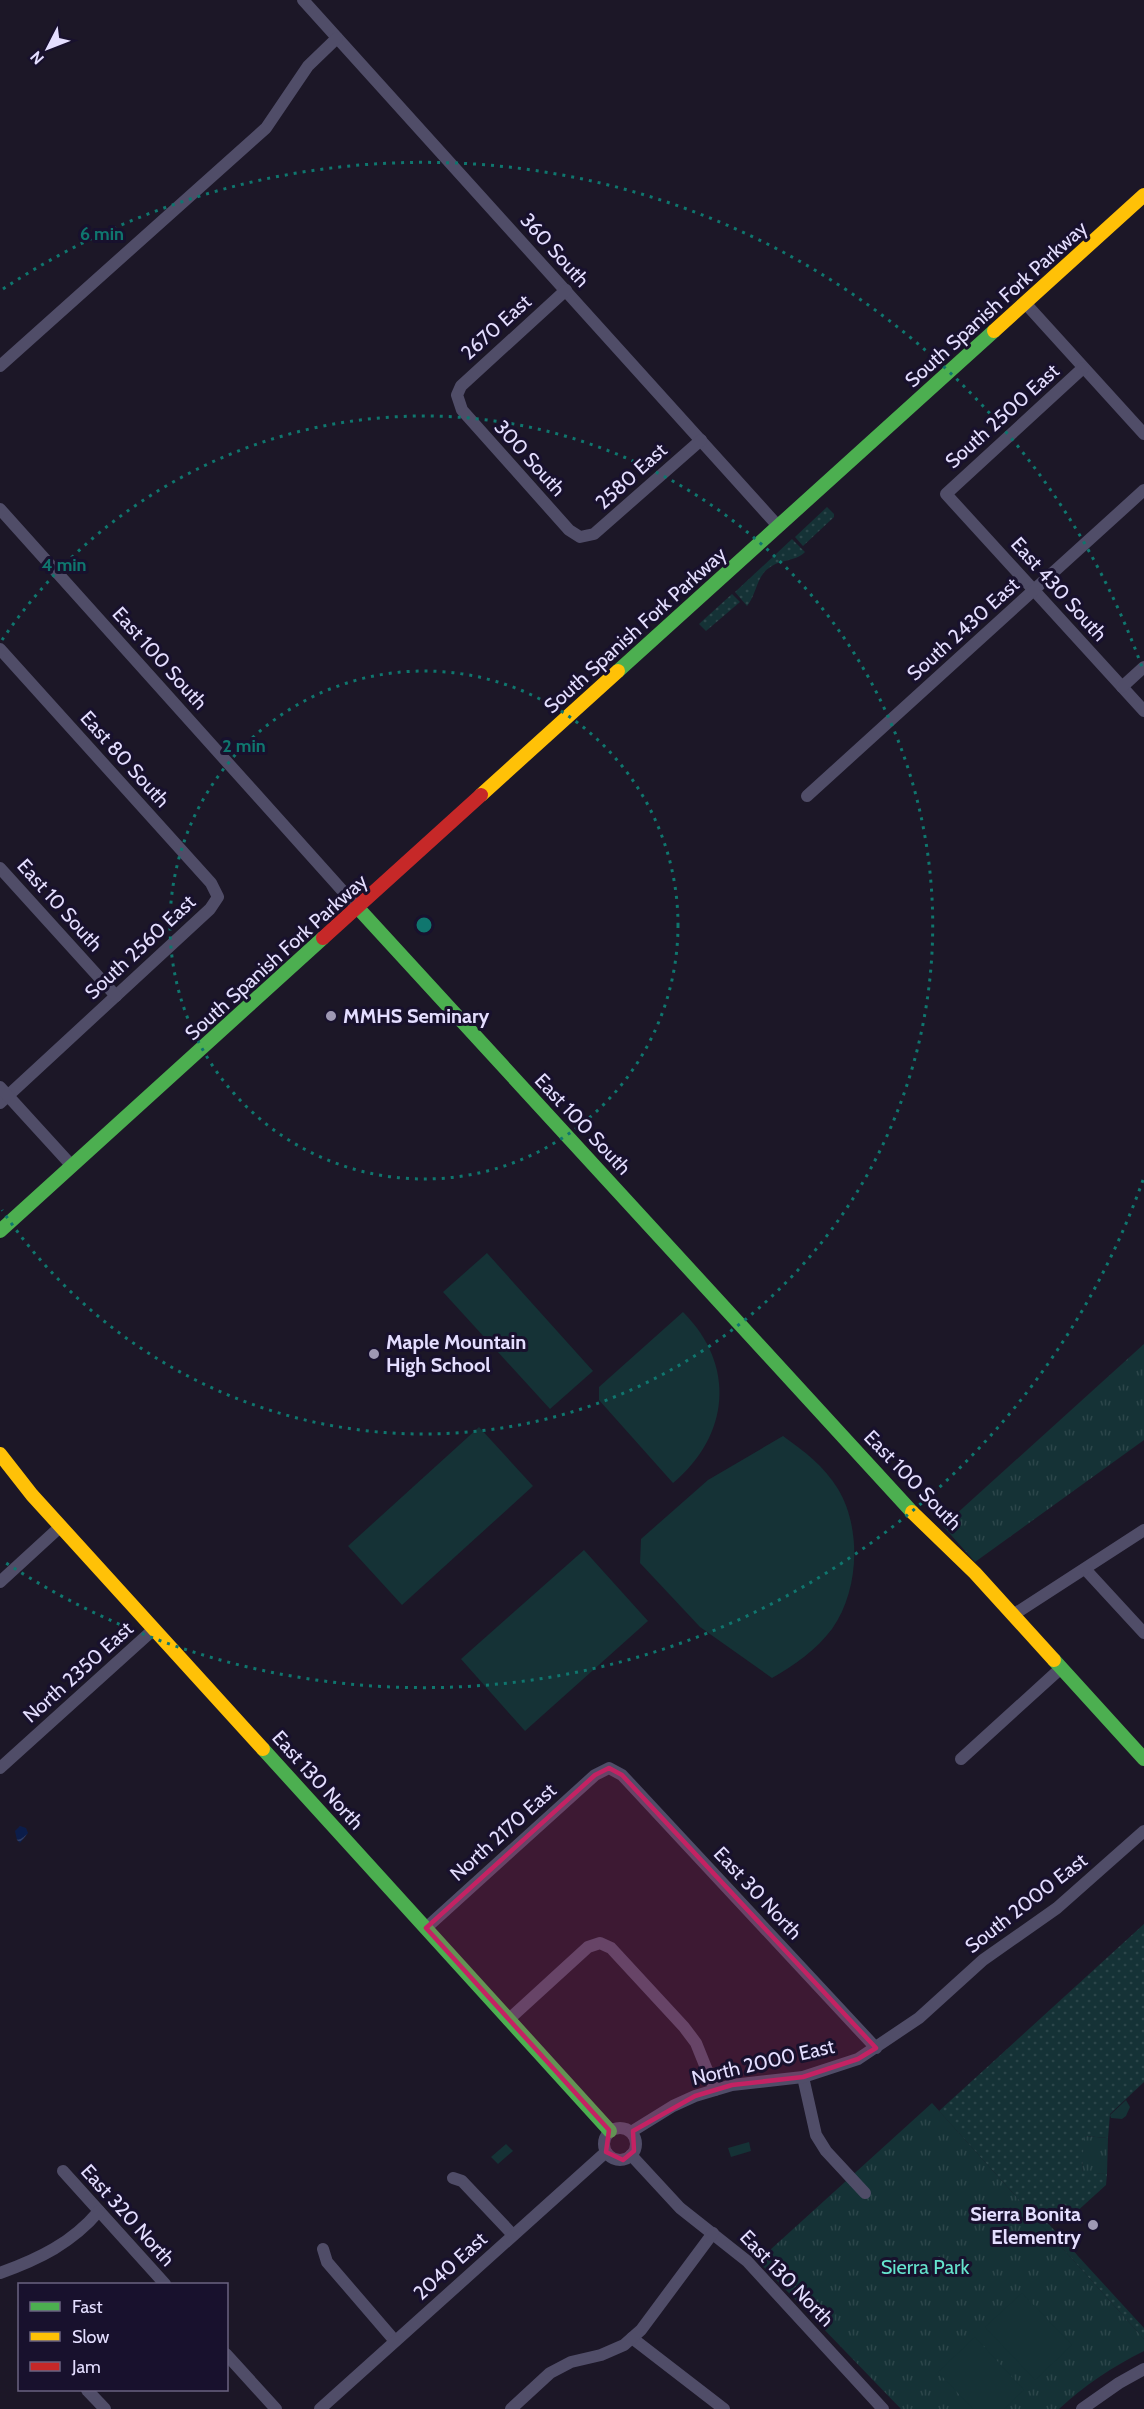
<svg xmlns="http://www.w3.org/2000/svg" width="1144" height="2409" font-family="Cabin,sans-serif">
<defs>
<pattern id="grass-dots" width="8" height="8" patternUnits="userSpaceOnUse" patternTransform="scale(1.5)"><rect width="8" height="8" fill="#153236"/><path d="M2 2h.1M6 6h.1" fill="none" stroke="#2c464a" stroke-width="1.8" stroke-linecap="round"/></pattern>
<pattern id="park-tufts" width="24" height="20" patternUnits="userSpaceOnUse" patternTransform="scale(1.5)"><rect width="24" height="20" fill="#153236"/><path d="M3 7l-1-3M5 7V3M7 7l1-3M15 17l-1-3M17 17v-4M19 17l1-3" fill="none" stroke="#2c464a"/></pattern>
<pattern id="water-waves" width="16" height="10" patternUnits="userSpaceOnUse" patternTransform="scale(1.5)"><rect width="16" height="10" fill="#0c1d4a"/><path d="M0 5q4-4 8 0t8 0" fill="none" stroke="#2f3d65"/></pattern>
</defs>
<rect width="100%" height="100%" fill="#1c1727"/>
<!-- grass -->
<g fill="url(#grass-dots)">
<path d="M827 507 834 514V517L803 546 795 537Z"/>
<path d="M792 539 805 552C795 562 780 559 769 568 756 577 757 594 747 606L735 592Z"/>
<path d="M732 594 740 602 706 631 699 624Z"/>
<path d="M1144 1924V2082L1110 2114 1108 2138 1085 2136 1082 2172 1107 2174 1106 2185 1063 2224 1051 2213 1044 2219 1144 2328V2339L939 2111Z"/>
</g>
<!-- park -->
<g fill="url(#park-tufts)">
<path d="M1144 1344V1440L975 1562 943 1526Z"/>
<path d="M932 2103 1144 2339V2351C1112 2367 1085 2385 1059 2409H901L758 2261Z"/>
<path d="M1084 2136 1108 2138 1107 2174 1082 2173Z"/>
</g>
<!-- pitch -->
<g fill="#153236">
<path d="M487 1253 593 1371 550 1409 443 1292Z"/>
<path d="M683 1312C736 1365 730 1435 673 1483L599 1400V1387Z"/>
<path d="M479 1427 533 1486 402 1605 348 1546Z"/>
<path d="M783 1436C804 1451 824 1466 838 1489 862 1529 859 1591 832 1629 816 1650 795 1665 772 1678L700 1627 640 1563 641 1539 708 1480Z"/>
<path d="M584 1550 648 1621 525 1731 461 1659Z"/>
<path d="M1126 2100 1130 2107 1126 2116 1122 2119 1111 2118 1110 2115Z"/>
<path d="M749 2142 751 2151 731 2157 728 2148Z"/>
<path d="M506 2144 513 2151 498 2164 491 2157Z"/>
<path d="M1022 2293 1072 2345 1035 2380 985 2327Z"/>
<path d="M975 2337 1024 2390 1004 2409H973L938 2372Z"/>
</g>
<!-- water -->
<path fill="url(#water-waves)" d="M20 1826 26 1828 28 1833 20 1843 17 1840 15 1831Z"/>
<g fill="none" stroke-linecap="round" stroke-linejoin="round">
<!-- street -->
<g stroke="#504d68" stroke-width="12">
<path d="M303 0 778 526"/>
<path d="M566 290 461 386 457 395 462 410 569 530 580 537 594 534 701 440"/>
<path d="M1026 304 1144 434"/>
<path d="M0 366 266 128 308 66 337 38"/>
<path d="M1083 368 946 494 1144 711"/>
<path d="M0 509 358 908"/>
<path d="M0 649 211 883 218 897 210 909 0 1103"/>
<path d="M1122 687 1144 667"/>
<path d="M807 796 1144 490"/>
<path d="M0 868 116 996"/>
<path d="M0 1087 72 1166"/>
<path d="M1085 1569 1144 1633"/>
<path d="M0 1582 61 1526"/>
<path d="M1013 1615 1144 1530"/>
<path d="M961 1759 1060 1669"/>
<path d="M0 1768 154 1629"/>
<path d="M426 1928 595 1775 609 1768 622 1775 876 2048"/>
<path d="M508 2020 588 1947 600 1943 611 1948 684 2027 696 2043 715 2090"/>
<path d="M803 2077 816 2135 826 2151 865 2193"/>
<circle cx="620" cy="2144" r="16"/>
<path d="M631 2132 673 2106 695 2096 732 2085 803 2077 858 2059 919 2018 983 1960 1057 1908 1144 1831"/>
<path d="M631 2155 680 2208 747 2261 883 2409"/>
<path d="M63 2171 165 2284"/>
<path d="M453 2178 462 2181 513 2235"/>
<path d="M323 2249 327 2262 395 2341"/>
<path d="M0 2273C39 2259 72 2243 99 2211"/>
<path d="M632 2338 724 2409"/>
<path d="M226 2354 276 2409"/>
<path d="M87 2390 105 2409"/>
<path d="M320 2409 606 2152"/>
<path d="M511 2409 550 2373 571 2362 601 2355 624 2345 641 2330 713 2233"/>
<path d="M1082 2409 1119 2383 1144 2369"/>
</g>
<!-- fast -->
<g stroke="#4caf50" stroke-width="14">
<path d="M618 671 994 331"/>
<path d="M358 908 912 1512"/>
<path d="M0 1231 323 938"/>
<path d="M1054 1660 1144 1759"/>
<path d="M263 1749 610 2131"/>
</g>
<!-- slow -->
<g stroke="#ffc107" stroke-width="14">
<path d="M994 331 1144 195"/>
<path d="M481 795 618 671"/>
<path d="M0 1454 32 1495 263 1749"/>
<path d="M912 1512 975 1573 1054 1660"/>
</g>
<!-- jam -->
<path stroke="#c62828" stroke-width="14" d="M323 938 481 795"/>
</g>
<!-- marked area -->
<path fill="#c42263" fill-opacity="0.2" stroke="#c42263" stroke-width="4.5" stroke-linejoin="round" d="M609 1768 622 1775 876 2048 858 2059 803 2077 732 2085 695 2096 633 2131 634 2151 623 2160 606 2152 609 2130 426 1928 595 1775Z"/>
<!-- distance rings -->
<g fill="none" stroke="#0f766e" stroke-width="3" stroke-dasharray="3 6">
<circle cx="424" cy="925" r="254"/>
<path d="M2 640A509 509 0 1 1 2 1210"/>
<path d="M1143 1180A763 763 0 0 1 3 1561M3 289A763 763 0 0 1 1143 670"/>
</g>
<!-- markers -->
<g fill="#9e98b3" stroke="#18112d" stroke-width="2">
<circle cx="331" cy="1016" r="6"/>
<circle cx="374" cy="1354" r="6"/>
<circle cx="1093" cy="2225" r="6"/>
</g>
<g text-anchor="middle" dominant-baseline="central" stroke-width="6" stroke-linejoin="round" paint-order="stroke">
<!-- street labels -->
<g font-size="20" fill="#e4deff" stroke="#18112d">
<text transform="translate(555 250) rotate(48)">360 South</text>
<text transform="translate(996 304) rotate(-42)">South Spanish Fork Parkway</text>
<text transform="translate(496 327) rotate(-42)">2670 East</text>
<text transform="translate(1002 416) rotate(-42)">South 2500 East</text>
<text transform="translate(530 458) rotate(48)">300 South</text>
<text transform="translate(631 476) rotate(-42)">2580 East</text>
<text transform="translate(1059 589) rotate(48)">East 430 South</text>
<text transform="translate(963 629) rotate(-42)">South 2430 East</text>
<text transform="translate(635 630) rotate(-42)">South Spanish Fork Parkway</text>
<text transform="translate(160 658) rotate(48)">East 100 South</text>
<text transform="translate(125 759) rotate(48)">East 80 South</text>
<text transform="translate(60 905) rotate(48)">East 10 South</text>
<text transform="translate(140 947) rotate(-43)">South 2560 East</text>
<text transform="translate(276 957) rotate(-42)">South Spanish Fork Parkway</text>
<text transform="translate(583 1124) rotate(47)">East 100 South</text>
<text transform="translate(913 1480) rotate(46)">East 100 South</text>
<text transform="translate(78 1672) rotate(-42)">North 2350 East</text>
<text transform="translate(318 1780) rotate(48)">East 130 North</text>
<text transform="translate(503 1832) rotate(-42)">North 2170 East</text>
<text transform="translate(758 1893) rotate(47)">East 30 North</text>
<text transform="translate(1026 1903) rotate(-38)">South 2000 East</text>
<text transform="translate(763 2062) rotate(-13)">North 2000 East</text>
<text transform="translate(128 2215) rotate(48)">East 320 North</text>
<text transform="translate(450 2266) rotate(-42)">2040 East</text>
<text transform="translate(787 2278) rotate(46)">East 130 North</text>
</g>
<!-- poi labels -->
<g font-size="20" font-weight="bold" fill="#e4deff" stroke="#18112d" text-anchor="start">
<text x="343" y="1016">MMHS Seminary</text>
<text x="386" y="1342">Maple Mountain<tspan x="386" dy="23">High School</tspan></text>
<text x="1081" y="2214" text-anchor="end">Sierra Bonita<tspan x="1081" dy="23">Elementry</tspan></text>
</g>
<!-- park labels -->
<g font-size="20" fill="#65e4cd" stroke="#18112d">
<text x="925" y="2267">Sierra Park</text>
</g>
</g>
<circle cx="424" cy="925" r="9" fill="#0f766e" stroke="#18112d" stroke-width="3"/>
<g font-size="18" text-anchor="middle" font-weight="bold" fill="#0f766e" stroke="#18112d" stroke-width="6" stroke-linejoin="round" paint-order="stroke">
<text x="102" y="240">6 min</text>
<text x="64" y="571">4 min</text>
<text x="244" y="752">2 min</text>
</g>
<!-- legend -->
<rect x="18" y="2283" width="210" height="108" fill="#18112d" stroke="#6a6381" stroke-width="1.5"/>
<rect x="30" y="2302" width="30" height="9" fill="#4caf50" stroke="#6a6381" stroke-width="1.5"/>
<text x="72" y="2313" font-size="18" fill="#e4deff">Fast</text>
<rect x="30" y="2332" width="30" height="9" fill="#ffc107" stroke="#6a6381" stroke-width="1.5"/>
<text x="72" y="2343" font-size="18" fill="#e4deff">Slow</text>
<rect x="30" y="2362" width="30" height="9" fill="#c62828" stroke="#6a6381" stroke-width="1.5"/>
<text x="72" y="2373" font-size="18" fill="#e4deff">Jam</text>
<!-- north arrow -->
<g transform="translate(48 48) rotate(228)" stroke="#18112d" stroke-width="4.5" paint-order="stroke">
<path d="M0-4.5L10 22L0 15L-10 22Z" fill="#e4deff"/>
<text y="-9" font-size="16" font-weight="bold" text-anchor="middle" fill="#e4deff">N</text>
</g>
</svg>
